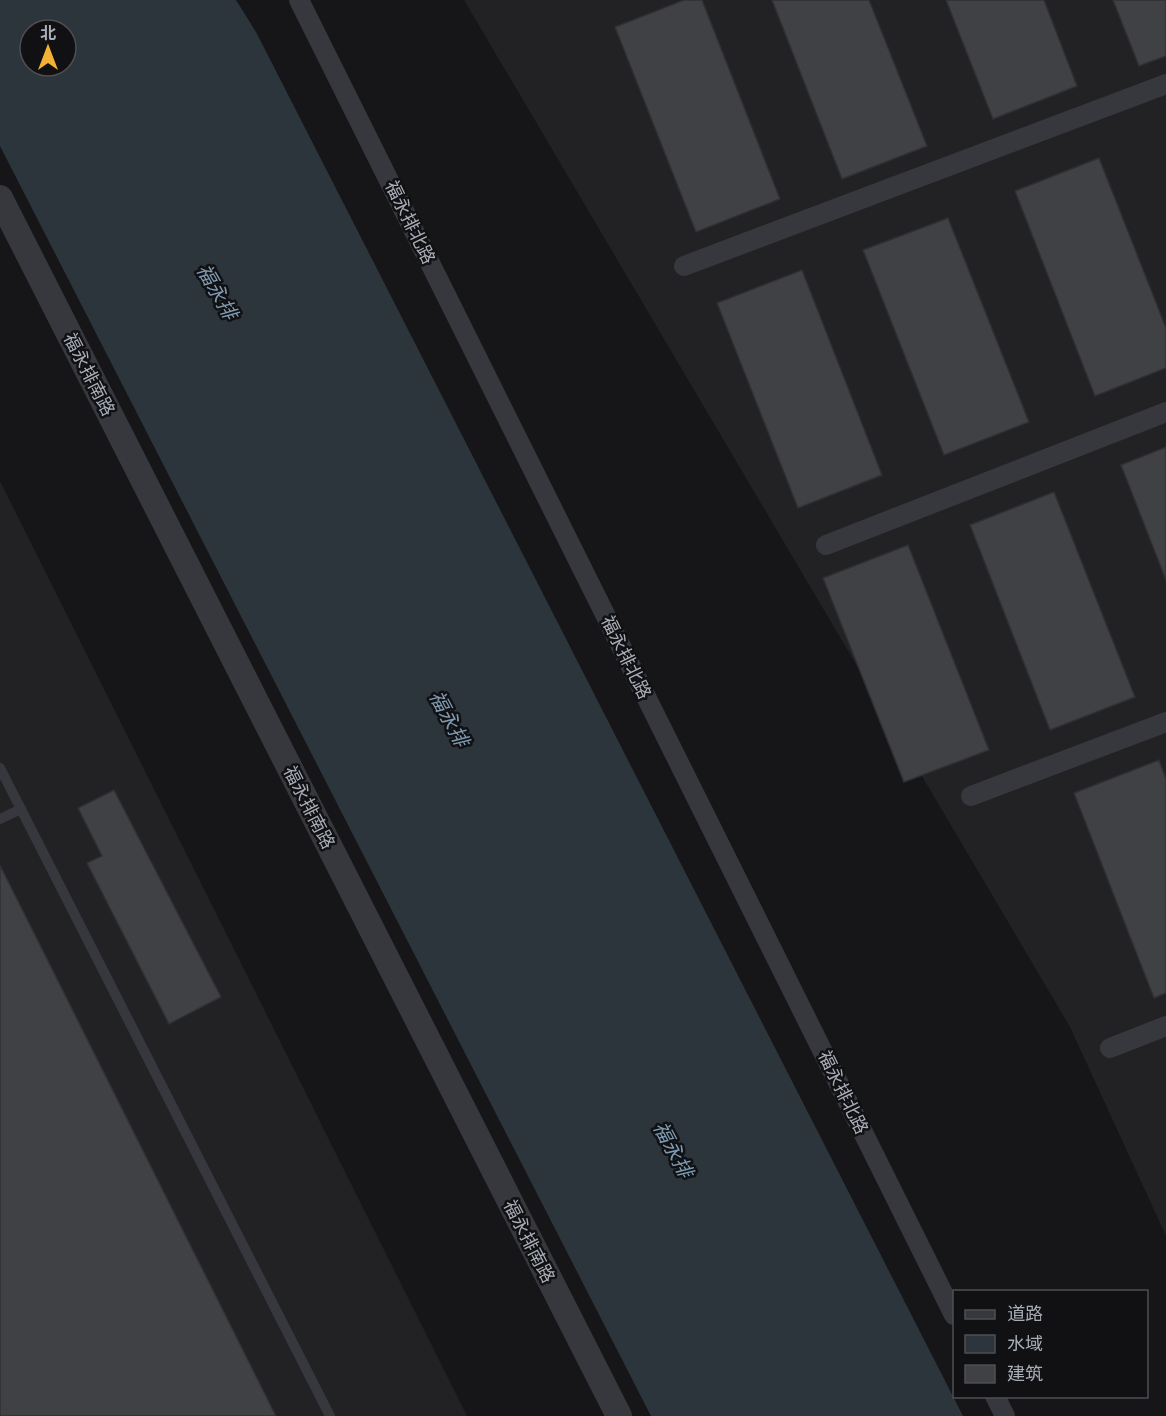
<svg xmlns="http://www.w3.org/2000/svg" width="1166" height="1416" font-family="Barlow,'Noto Sans SC',sans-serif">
<rect width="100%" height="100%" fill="#161618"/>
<!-- built -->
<g fill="#222225">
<path d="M464 0H1166V1236L1070 1027Z"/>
<path d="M0 481 467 1416H0Z"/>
</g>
<!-- water -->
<path fill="#2c353c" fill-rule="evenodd" d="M0 0H236L256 32 963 1416H651L0 146ZM30 30H66V66H30Z"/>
<!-- building -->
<g fill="#404145" stroke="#303034" stroke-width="1.5">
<path d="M684 0H702L780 199 696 232 615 27Z"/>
<path d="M772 0H869L927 146 842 179Z"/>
<path d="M946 0H1044L1077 86 993 119Z"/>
<path d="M1113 0H1166V56L1139 66Z"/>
<path d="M1099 158 1166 328V368L1095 396 1015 191Z"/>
<path d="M948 218 1029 422 944 455 863 250Z"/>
<path d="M802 270 882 475 798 508 717 303Z"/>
<path d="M1166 447V580L1121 465Z"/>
<path d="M1054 492 1135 697 1050 730 970 525Z"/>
<path d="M908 545 989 750 904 782 823 578Z"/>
<path d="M1159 760 1166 779V993L1154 998 1074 793Z"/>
<path d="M114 790 221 997 169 1024 87 863 102 856 78 808Z"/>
<path d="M0 865 276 1416H0Z"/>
</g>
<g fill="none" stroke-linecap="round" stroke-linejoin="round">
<!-- service -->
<g stroke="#37383d" stroke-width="10">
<path d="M0 768 330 1416"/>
<path d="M0 819 21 809"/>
</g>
<!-- minor -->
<g stroke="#37383d" stroke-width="20">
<path d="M299 0 954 1315"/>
<path d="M684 266 1166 84"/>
<path d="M826 545 1166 412"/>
<path d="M971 796 1166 722"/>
<path d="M1110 1048 1166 1026"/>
<path d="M995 1396 1005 1416"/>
</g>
<!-- tertiary -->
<path stroke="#37383d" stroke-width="26" d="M0 198 619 1416"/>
</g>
<g text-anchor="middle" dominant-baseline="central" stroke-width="5" stroke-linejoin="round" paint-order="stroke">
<!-- street labels -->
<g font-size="18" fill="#a8adb8" stroke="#111113">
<text transform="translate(411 222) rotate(64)">福永排北路</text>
<text transform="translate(90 374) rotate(63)">福永排南路</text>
<text transform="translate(627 657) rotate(64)">福永排北路</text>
<text transform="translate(310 807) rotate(63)">福永排南路</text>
<text transform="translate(844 1092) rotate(64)">福永排北路</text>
<text transform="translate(530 1241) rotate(63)">福永排南路</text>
</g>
<!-- water labels -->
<g font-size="20" font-style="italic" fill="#7f9bb3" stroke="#111113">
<text transform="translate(218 291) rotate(60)">福永排</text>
<text transform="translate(450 718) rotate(62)">福永排</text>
<text transform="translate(674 1149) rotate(62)">福永排</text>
</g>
</g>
<!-- legend -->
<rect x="953" y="1290" width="195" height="108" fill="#111113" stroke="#4d4f55" stroke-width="1.5"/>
<rect x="965" y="1310" width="30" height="9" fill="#37383d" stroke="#4d4f55" stroke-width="1.5"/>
<text x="1007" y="1320" font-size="18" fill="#a8adb8">道路</text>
<rect x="965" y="1335" width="30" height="18" fill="#2c353c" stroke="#4d4f55" stroke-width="1.5"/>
<text x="1007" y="1350" font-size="18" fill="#a8adb8">水域</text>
<rect x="965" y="1365" width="30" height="18" fill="#404145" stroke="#4d4f55" stroke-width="1.5"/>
<text x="1007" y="1380" font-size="18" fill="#a8adb8">建筑</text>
<!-- north arrow -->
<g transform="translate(48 48)"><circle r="28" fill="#111113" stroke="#4d4f55" stroke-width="1.5"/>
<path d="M0-4.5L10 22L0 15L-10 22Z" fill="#f2b134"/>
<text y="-9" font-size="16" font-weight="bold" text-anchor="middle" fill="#a8adb8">北</text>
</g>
</svg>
